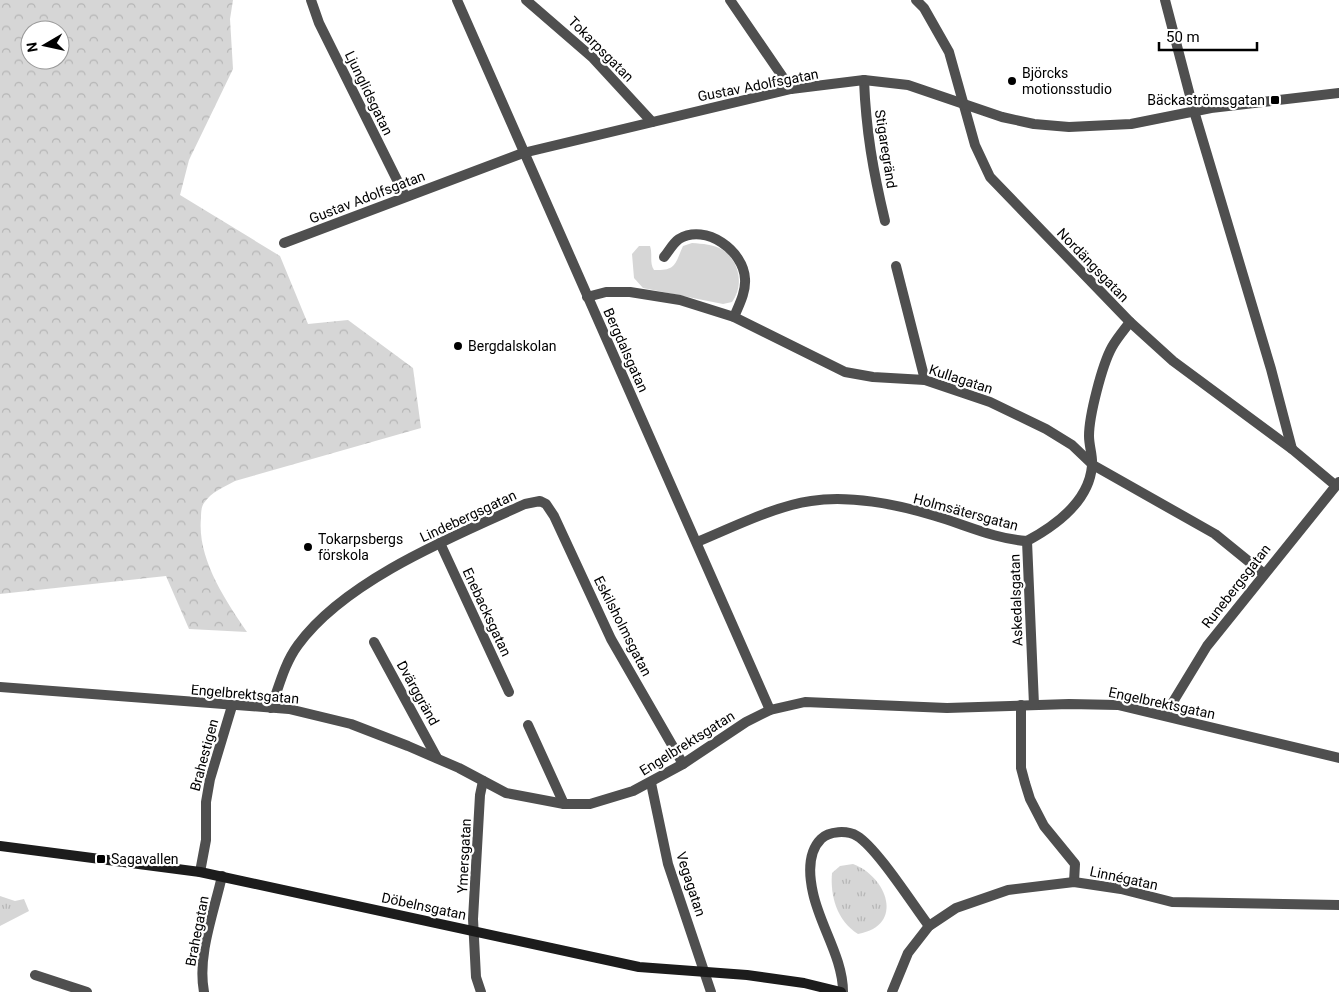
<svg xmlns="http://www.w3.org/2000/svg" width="1339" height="992" font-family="Roboto,sans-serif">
<defs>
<pattern id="forest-crowns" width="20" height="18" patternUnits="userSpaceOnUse" patternTransform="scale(1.25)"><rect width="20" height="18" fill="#d6d6d6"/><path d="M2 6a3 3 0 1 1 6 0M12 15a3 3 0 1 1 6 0" fill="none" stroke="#b6b6b6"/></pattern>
<pattern id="park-tufts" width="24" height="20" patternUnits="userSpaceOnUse" patternTransform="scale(1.25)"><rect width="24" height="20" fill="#d6d6d6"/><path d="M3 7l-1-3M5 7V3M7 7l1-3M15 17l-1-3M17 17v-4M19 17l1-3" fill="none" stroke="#b6b6b6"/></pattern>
</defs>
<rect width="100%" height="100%" fill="#fff"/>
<!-- grass -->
<path fill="#d6d6d6" d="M692 243C703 244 713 244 723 250 740 262 744 286 732 302L723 304 643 288 634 278 632 254 639 246H650C653 255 649 262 654 270 676 271 675 264 683 246Z"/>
<!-- forest -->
<path fill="url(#forest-crowns)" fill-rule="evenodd" d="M0 0H233L230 19 233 69 189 160 180 195 280 256 308 324 348 320 413 368 421 428 235 481C224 487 211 492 204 503 201 507 201 514 201 518 197 558 225 600 247 632L189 629 166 576 0 594ZM30 30H60V60H30Z"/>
<!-- park -->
<g fill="url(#park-tufts)">
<path d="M853 864C886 876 906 925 858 934 837 921 830 896 832 873L840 866Z"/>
<path d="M0 896 15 901 24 899 29 911 0 926Z"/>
</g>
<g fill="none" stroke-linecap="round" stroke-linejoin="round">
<!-- street -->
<g stroke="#4f4f4f" stroke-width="10">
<path d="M311 0 319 23 405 196"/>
<path d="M457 0 770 710"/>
<path d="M526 0 593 58 652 122"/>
<path d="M730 0 791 89"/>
<path d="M916 0 924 8 949 52 975 145 990 177 1130 322 1173 361 1292 449 1335 485"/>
<path d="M1165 0 1194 111 1271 369 1292 449"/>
<path d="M864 80C866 131 873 171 885 221"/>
<path d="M284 243 523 153 791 89 864 80 908 85 1002 117 1034 124 1069 127 1131 124 1211 108 1339 93"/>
<path d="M664 257C669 251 673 243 679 239 706 223 744 251 745 279 746 292 739 305 734 317"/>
<path d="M896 266 925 380"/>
<path d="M587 297 606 292H630L680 300 734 317 845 372 873 377 925 380 990 402 1046 429 1072 445 1093 465 1215 534 1263 573"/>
<path d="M697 542C731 528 775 506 811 501 849 495 896 504 932 515 964 524 994 539 1027 541"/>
<path d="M440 543 509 692"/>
<path d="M374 642 437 758"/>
<path d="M0 687 289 709 351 724 408 746 459 768 506 793 564 804H590L633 791 683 764 746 722 770 710 805 702 947 708 1069 704 1118 705 1339 758"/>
<path d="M1021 705V768L1025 783 1030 799 1044 826 1075 864 1074 882"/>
<path d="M1034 705 1027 541C1055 526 1089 501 1092 466 1093 456 1089 446 1089 436 1089 416 1102 365 1112 347 1117 338 1124 330 1130 322"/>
<path d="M271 708C279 687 284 664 298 645 345 580 454 536 525 504L540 501 546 504 554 516 611 639 683 764"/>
<path d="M1165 715 1207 646 1339 482"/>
<path d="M528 725 564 804"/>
<path d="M651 783 668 864 711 992"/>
<path d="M200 872 206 840V802L210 779 232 706"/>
<path d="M35 975 87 992"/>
<path d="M204 992C197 955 214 912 222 876"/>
<path d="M481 992 476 977 473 919 480 795 483 781"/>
<path d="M843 992C843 958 820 926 813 893 809 875 807 853 821 839 829 831 847 830 857 836 877 848 913 905 929 926"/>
<path d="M892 992 908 953 929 926 956 908 1008 890 1074 882 1121 889 1172 902 1339 905"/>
</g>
<!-- secondary -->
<path stroke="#1c1c1c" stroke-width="10" d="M0 846 200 872 639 967 747 975 804 983 841 992"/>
</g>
<!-- markers -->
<g fill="#000" stroke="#fff" stroke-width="2">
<circle cx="1012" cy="81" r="5"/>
<rect x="1270" y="95" width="10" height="10" rx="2.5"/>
<circle cx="458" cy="346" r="5"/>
<circle cx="308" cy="547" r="5"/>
<rect x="96" y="854" width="10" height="10" rx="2.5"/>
</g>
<g text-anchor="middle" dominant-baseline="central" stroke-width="4.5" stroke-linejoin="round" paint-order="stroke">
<!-- street labels -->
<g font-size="14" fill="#000" stroke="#fff">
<text transform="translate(601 49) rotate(45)">Tokarpsgatan</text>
<text transform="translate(758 85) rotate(-11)">Gustav Adolfsgatan</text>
<text transform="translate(369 93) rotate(64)">Ljunglidsgatan</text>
<text transform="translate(886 149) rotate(81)">Stigaregränd</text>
<text transform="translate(367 197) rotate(-21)">Gustav Adolfsgatan</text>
<text transform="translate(1093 265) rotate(46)">Nordängsgatan</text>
<text transform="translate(626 350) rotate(66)">Bergdalsgatan</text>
<text transform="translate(961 379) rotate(18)">Kullagatan</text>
<text transform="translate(966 512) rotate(15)">Holmsätersgatan</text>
<text transform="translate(468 516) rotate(-25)">Lindebergsgatan</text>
<text transform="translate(1236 586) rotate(-52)">Runebergsgatan</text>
<text transform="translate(1016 600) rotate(-92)">Askedalsgatan</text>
<text transform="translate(487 612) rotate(65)">Enebacksgatan</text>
<text transform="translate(623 626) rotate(63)">Eskilsholmsgatan</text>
<text transform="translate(418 693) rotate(61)">Dvärggränd</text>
<text transform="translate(245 694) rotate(5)">Engelbrektsgatan</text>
<text transform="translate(1162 703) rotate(12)">Engelbrektsgatan</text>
<text transform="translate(687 743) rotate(-32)">Engelbrektsgatan</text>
<text transform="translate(204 755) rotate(-75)">Brahestigen</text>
<text transform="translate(464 856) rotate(-87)">Ymersgatan</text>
<text transform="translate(1124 878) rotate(12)">Linnégatan</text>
<text transform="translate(691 884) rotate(72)">Vegagatan</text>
<text transform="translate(424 906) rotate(12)">Döbelnsgatan</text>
<text transform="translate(197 931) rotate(-79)">Brahegatan</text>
</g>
<!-- poi labels -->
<g font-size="14" fill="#000" stroke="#fff" text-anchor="start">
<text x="1022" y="73">Björcks<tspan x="1022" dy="16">motionsstudio</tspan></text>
<text x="1265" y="100" text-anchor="end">Bäckaströmsgatan</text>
<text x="468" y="346">Bergdalskolan</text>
<text x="318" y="539">Tokarpsbergs<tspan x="318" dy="16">förskola</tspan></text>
<text x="111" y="859">Sagavallen</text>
</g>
</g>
<!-- north arrow -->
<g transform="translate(45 45) rotate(261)"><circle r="24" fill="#ffffff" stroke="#999999"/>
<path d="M0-4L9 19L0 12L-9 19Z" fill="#000000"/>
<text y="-8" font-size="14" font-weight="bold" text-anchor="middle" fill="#000000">N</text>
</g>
<!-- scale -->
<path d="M1159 42v8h98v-8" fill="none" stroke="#000000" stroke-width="2.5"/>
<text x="1166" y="42" font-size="15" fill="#000000" stroke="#ffffff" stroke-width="4" paint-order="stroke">50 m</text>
</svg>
